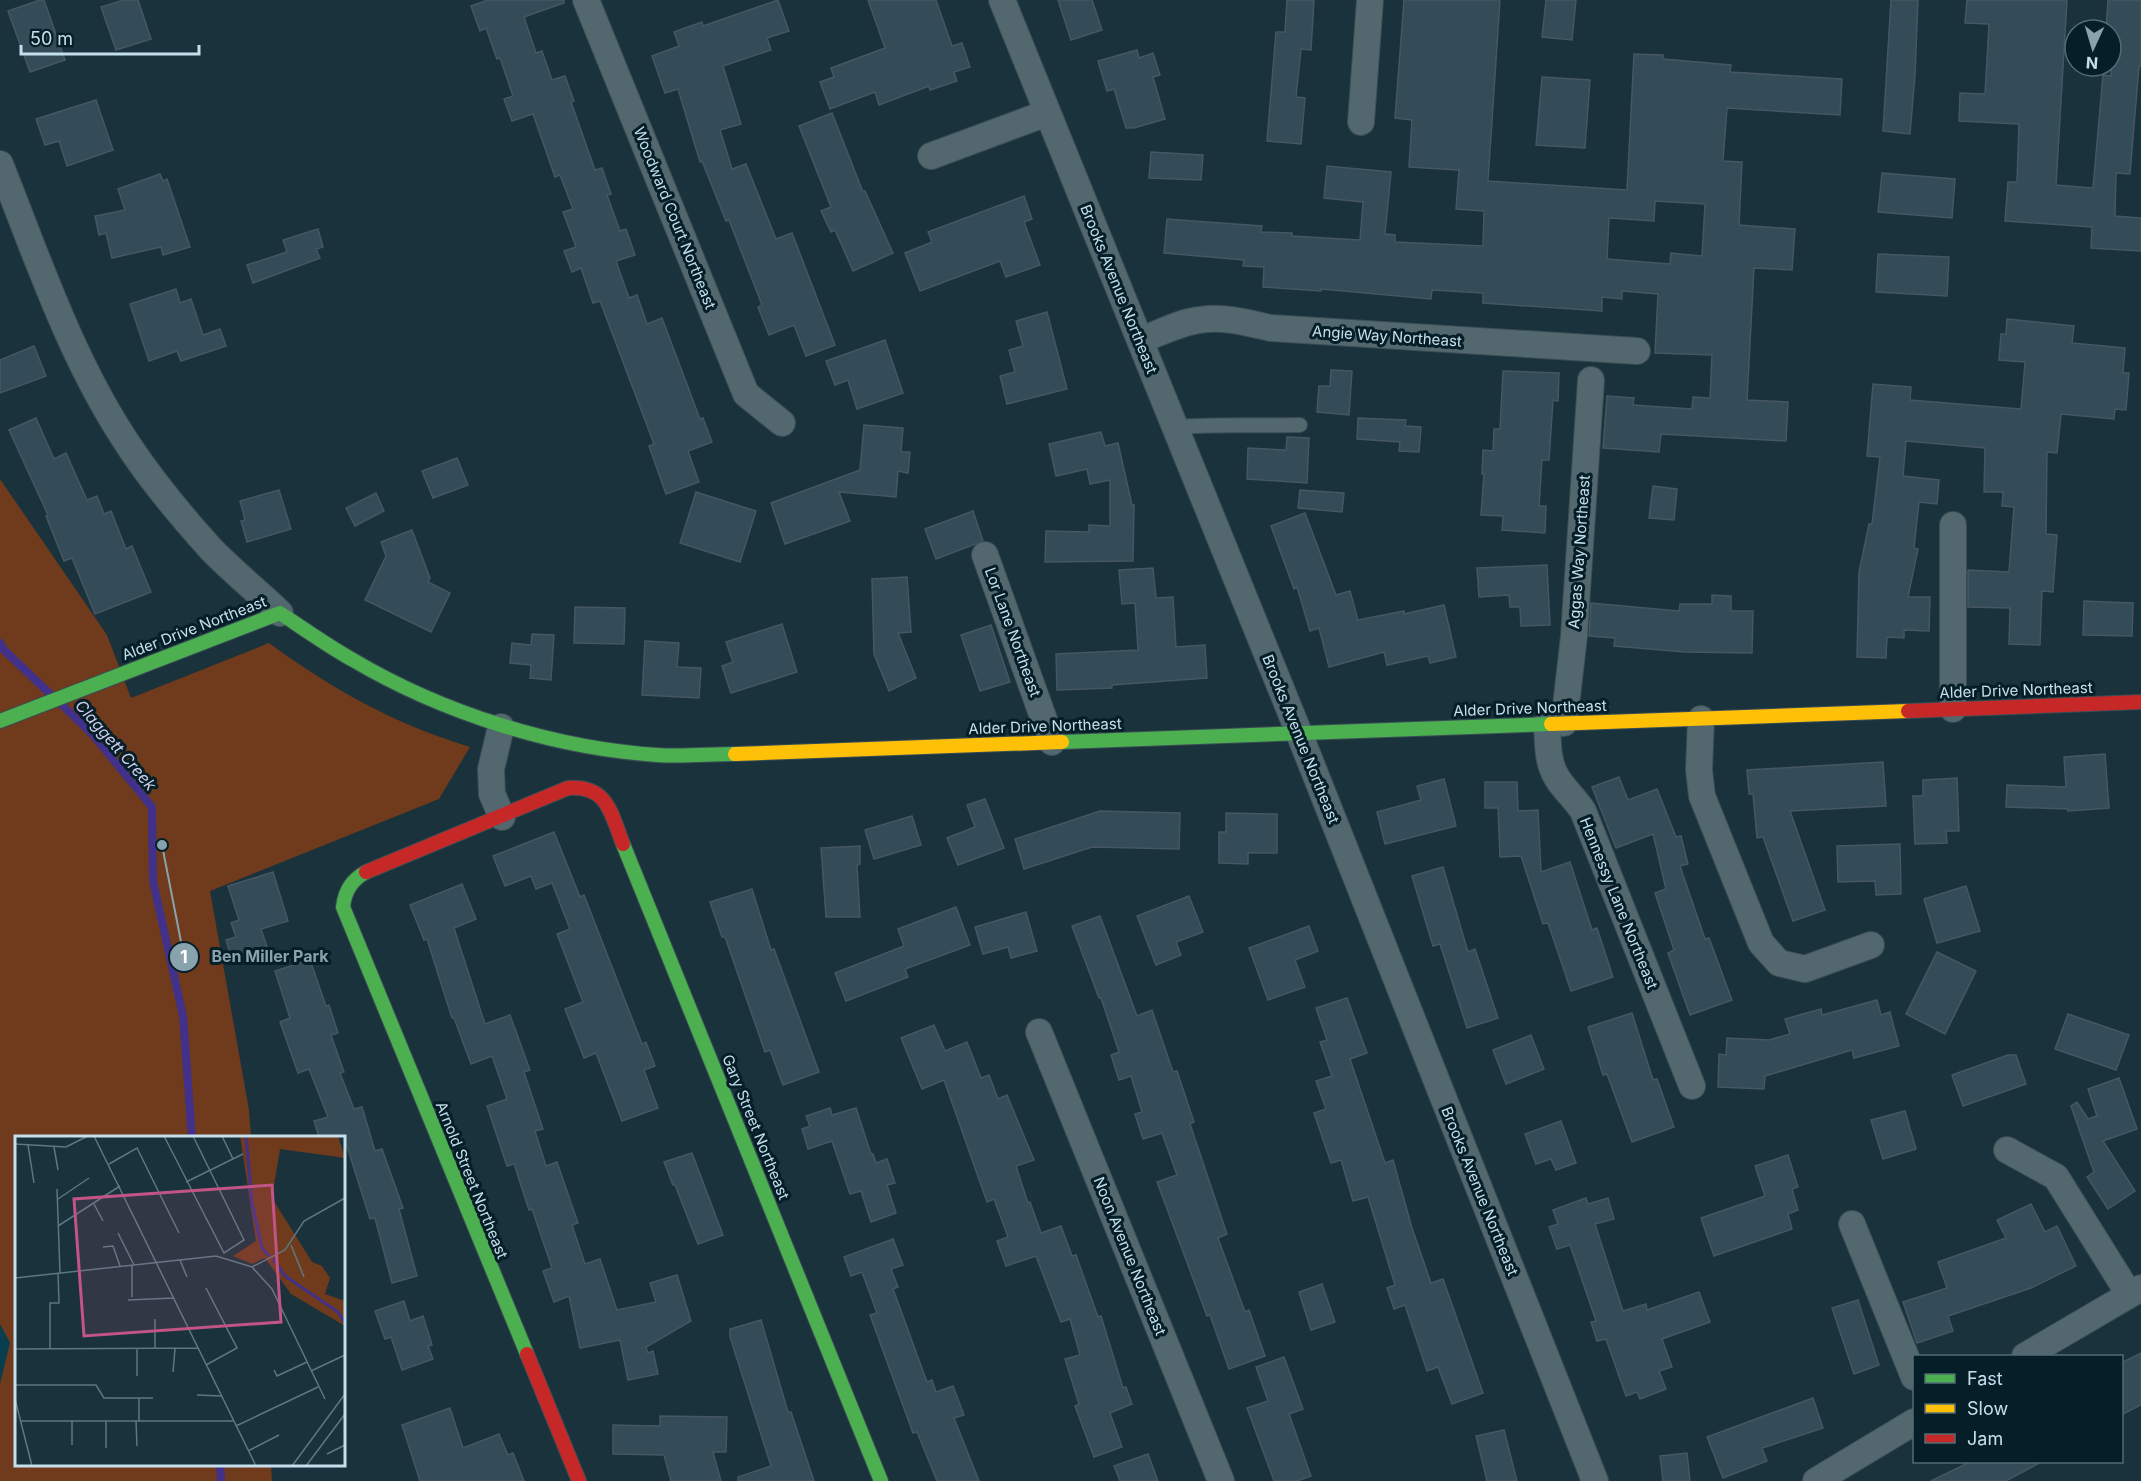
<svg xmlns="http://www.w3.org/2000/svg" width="2141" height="1481" font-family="Inter,sans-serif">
<rect width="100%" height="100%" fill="#19323b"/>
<!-- built -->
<path fill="#093e4f" d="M0 1324 10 1343 0 1390Z"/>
<!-- green -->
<path fill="#703a1c" d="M0 479 107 635 131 698 269 643C333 690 395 724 470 747L439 799 210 891 249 1110 251 1137 16 1138V1464L271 1465 272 1481H0V1384L10 1343 0 1324Z"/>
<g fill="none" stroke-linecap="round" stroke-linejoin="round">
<!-- stream -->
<g stroke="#41318b" stroke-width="8">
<path d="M0 643 3 649 49 693"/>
<path d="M62 705 93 735 152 807 153 881 183 1016 192 1138"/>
<path d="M220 1464 221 1481"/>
</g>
</g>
<!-- building -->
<g fill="#344b58" stroke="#455762" stroke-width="1.5" fill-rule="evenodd">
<path d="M40 0H44L65 60 30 72 8 11Z"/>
<path d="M124 0H138L151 39 116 50 101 7Z"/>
<path d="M488 0H564V3L524 17 536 53 542 51 552 80 565 76 574 101 571 102 595 170 602 168 611 194 607 195 620 231 626 229 635 255 616 261 629 298 637 295 647 324 662 318 700 419 703 418 712 442 688 451 699 482 666 494 649 446 654 444 600 301 593 303 581 268 572 272 564 251 576 247 563 212 573 209 560 175 555 177 533 114 512 121 504 99 513 96 500 58 497 59 486 28 480 31 471 6Z"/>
<path d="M778 0 789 31 767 38 771 50 723 66 741 124 720 130 732 169 746 164 776 239 792 233 835 345 806 356 794 325 769 335 758 307 762 305 729 220 726 221 702 161 700 162 678 89 665 93 652 56 679 46 674 32 702 22 703 26Z"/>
<path d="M868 0H936L952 46 962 43 970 67 954 72 957 81 930 90 929 86 879 105 875 92 830 109 820 82 834 77 831 68 885 48Z"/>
<path d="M1058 0H1092L1102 30 1071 40Z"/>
<path d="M1287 0H1314L1311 50 1301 49 1296 97 1305 98 1301 144 1267 141 1276 32H1285Z"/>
<path d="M1404 0H1500L1488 181 1627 190 1634 54 1663 55V59L1731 65 1730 72 1842 79 1840 115 1727 108 1723 161 1742 162 1739 225 1795 229 1792 270 1754 268 1747 400 1788 402 1786 441 1661 434 1659 452 1603 448 1607 396 1634 398 1633 405 1692 409 1693 397 1710 398 1712 355 1655 353 1658 294 1622 291V299L1602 297V311L1483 303V293L1432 290 1431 299 1321 289V291L1263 287 1264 267 1243 266 1244 260 1164 253 1167 219 1262 226 1261 232 1292 233V236L1360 240 1363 202 1324 198 1327 166 1391 172 1385 234 1395 235V242L1483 246 1484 211 1456 209 1459 170 1409 167 1412 120 1395 118ZM1655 201 1705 204 1702 256 1671 253 1670 264 1607 259 1609 218 1654 221Z"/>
<path d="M1546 0H1576L1572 40 1542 37Z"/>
<path d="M1891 0H1918L1915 75 1910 134 1883 131Z"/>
<path d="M1967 0H2067L2056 185 2093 188 2103 75 2111 76V30H2106L2108 0H2141V66H2139L2130 174 2116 173 2115 216 2141 218V251L2091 248 2092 227 2005 221 2008 182H2017L2019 124 1959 121 1960 93 1985 94 1989 24 1965 23Z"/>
<path d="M1137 50 1139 58 1153 53 1160 75 1153 77 1165 119 1134 128H1126L1114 89 1107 91 1098 61Z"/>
<path d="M1542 77 1590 80 1585 148 1536 145Z"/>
<path d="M96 100 113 150 67 166 59 141 45 145 36 119Z"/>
<path d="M832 113 863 192 865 191 893 253 853 271 835 230 831 232 821 211 831 207 799 126Z"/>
<path d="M1151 152 1203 155 1201 180 1149 178Z"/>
<path d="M1882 173 1955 179 1952 218 1878 212Z"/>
<path d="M160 174 163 181 167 179 190 247 163 255 161 247 112 258 106 233 99 235 95 216 125 210 118 189Z"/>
<path d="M1024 196 1032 219 1024 222 1040 265 1006 277 1000 261 920 291 905 253 932 242 928 232Z"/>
<path d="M318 229 323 247 316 249 320 258 253 283 247 265 287 252 283 240Z"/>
<path d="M1878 254 1949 257 1947 296 1876 292Z"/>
<path d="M176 289 180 303 191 299 203 335 220 329 226 346 181 361 177 351 149 361 130 304Z"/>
<path d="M1047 312 1067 389 1007 404 1000 376 1015 372 1009 350 1023 346 1016 321Z"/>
<path d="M2007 319 2074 326 2072 343 2125 348 2123 373H2129L2126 410 2115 409 2114 419 2061 414 2057 453 2047 452 2046 534 2057 535 2053 592 2042 591 2040 645 2009 644 2010 608 1968 607V570L2009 572 2014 507 2002 506 2003 492H1984L1985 448 1906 441 1903 476 1939 480 1937 504 1919 502 1914 548 1918 549 1908 597H1930L1929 631 1904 630V638L1887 637 1886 658 1857 657 1859 572 1869 524H1872L1880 457 1867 456 1873 384 1911 387 1910 400 2021 409 2025 362 1999 360 2001 334H2006Z"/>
<path d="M885 340 903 393 857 409 848 380 835 385 826 361Z"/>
<path d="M34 346 46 376 0 393V360Z"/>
<path d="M1331 370 1352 371 1349 415 1317 412 1319 386H1330Z"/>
<path d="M1503 371 1559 373 1558 401 1553 400 1549 460H1542L1539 506H1546L1545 533 1502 530 1503 516 1481 515 1484 474H1482L1483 450 1493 451 1494 429H1500Z"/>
<path d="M36 418 54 459 66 453 87 500 97 496 104 514 111 511 126 549 132 546 151 592 95 614 72 558 64 561 46 516 48 515 9 430Z"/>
<path d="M1358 418 1406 420 1405 426 1421 427 1419 452 1399 451 1400 442 1357 439Z"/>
<path d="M864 425 903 428 901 452H910L908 473 898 471 896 497 839 492 850 521 785 544 771 503 860 470Z"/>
<path d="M1101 432 1105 446 1118 443 1132 505H1134L1133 561 1045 562 1046 531 1089 532V525L1110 526V480L1090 484 1087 469 1056 476 1049 444Z"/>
<path d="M1287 437 1309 438 1307 483 1247 479 1248 448 1286 450Z"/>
<path d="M457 458 468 485 433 498 422 471Z"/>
<path d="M1653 486 1677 489 1674 520 1649 518Z"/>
<path d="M279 490 291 529 247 542 241 521 245 520 240 501Z"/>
<path d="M1300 490 1344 493 1342 512 1298 508Z"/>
<path d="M696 492 756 511 740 562 680 543Z"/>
<path d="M376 493 384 511 355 526 346 508Z"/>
<path d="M973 511 983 541 936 559 925 529Z"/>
<path d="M1305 513 1336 595 1350 591 1358 620 1404 611V614L1444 605 1456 657 1430 663 1428 656 1387 665 1384 652 1329 667 1319 628 1310 631 1297 587 1294 589 1271 526Z"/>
<path d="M412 530 430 578 428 582 450 593 431 632 365 600 386 556 381 542Z"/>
<path d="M1547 565 1550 625 1521 626 1520 607H1510L1509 595 1479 597 1477 568Z"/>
<path d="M1153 568 1156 598 1173 597 1176 647 1205 645 1207 678 1112 685V688L1057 690 1056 654 1138 650 1135 603 1122 604 1119 570Z"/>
<path d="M907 577 911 632 898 633 916 678 889 691 874 654 872 579Z"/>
<path d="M1712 595 1731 596V611H1753L1752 653 1685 652 1614 646 1615 638 1589 636 1591 603 1679 611 1680 604H1712Z"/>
<path d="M2084 601 2133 603 2132 636 2083 635Z"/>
<path d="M575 607 625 608 624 644 574 643Z"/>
<path d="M782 624 797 672 731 693 722 666 733 662 726 642Z"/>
<path d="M991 625 1010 682 980 691 961 635Z"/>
<path d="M532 634 554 635 551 680 530 678 531 665 510 663 512 643 531 645Z"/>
<path d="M645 641 679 643 677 667 701 668 699 698 642 695Z"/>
<path d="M2105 754 2109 808 2068 811V809L2006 807 2007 785 2066 787 2064 757Z"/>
<path d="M1883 762 1886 806 1790 811 1825 910 1793 921 1763 837 1757 838 1753 794H1749L1747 770Z"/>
<path d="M1619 777 1628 800 1657 789 1676 837 1681 836 1688 864 1680 866 1705 939 1709 938 1732 1000 1690 1015 1668 953 1674 950 1655 893 1666 889 1653 834 1616 848 1592 787Z"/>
<path d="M1957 778 1959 831H1946L1947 843 1915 844 1913 796H1923V780Z"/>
<path d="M1444 779 1456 826 1385 844 1377 812 1421 800 1417 786Z"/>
<path d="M1485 782H1517L1518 811 1538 810 1541 872 1570 862 1592 930 1597 928 1613 977 1571 991 1548 923 1543 924 1521 856 1500 857 1498 808H1485Z"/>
<path d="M985 799 1004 848 958 865 947 838 975 827 967 805Z"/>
<path d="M1100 811 1180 813 1179 849 1092 847 1024 869 1015 839Z"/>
<path d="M1226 813 1277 814V853H1248V864L1219 863V832H1226Z"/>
<path d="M912 816 921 845 874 859 865 830Z"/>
<path d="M554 832 580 897 584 895 642 1044 646 1042 655 1066 644 1070 658 1108 622 1121 596 1053 584 1058 565 1009 583 1002 557 934 570 929 552 883 536 889 531 876 505 886 493 856Z"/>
<path d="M1900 844 1901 894 1876 895 1875 881 1838 882 1837 846Z"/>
<path d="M860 846V864L857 865 860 917H826L821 848Z"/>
<path d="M1443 867 1468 952 1475 949 1498 1018 1467 1028 1440 944 1433 946 1412 876Z"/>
<path d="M273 872 288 921 261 929 269 953 233 964 226 940 236 937 231 923 239 920 228 886Z"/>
<path d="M462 884 476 919 454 928 485 1024 510 1015 530 1070 524 1072 543 1129 535 1131 546 1166 557 1162 578 1223 572 1225 585 1264 600 1259 617 1310 656 1302 650 1283 677 1275 691 1321 646 1347 648 1353 653 1351 658 1374 628 1380 620 1340 580 1348 569 1296 554 1302 543 1271 552 1268 532 1209 529 1210 514 1164 507 1166 487 1106 507 1099 492 1056 471 1064 454 1018H452L427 939 424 940 410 905Z"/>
<path d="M1966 886 1980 931 1937 943 1924 899Z"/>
<path d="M752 889 771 950 774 949 819 1072 783 1085 770 1050 765 1052 725 937H722L710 902Z"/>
<path d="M1189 896 1203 932 1176 942 1181 955 1156 965 1137 916Z"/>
<path d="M956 907 970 945 905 969 908 977 846 1001 835 973 904 946 898 929Z"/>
<path d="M1026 912 1037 951 1011 958 1008 947 983 954 975 927Z"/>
<path d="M1100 916 1137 1016 1152 1010 1173 1072 1177 1071 1194 1122 1190 1124 1227 1234 1218 1238 1245 1312 1249 1310 1265 1356 1229 1369 1210 1315 1207 1316 1157 1182 1177 1175 1162 1133 1143 1139 1135 1114 1142 1112 1131 1076 1119 1080 1111 1055 1119 1052 1101 998H1099L1072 926Z"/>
<path d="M1309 926 1318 951 1295 960 1305 987 1268 1000 1249 948Z"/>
<path d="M1937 952 1976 971 1945 1034 1906 1014Z"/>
<path d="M310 960 326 1006 329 1005 338 1033 331 1035 344 1072 340 1073 354 1109 362 1107 375 1151 382 1149 403 1208 399 1209 417 1276 392 1283 375 1218 370 1219 344 1137H319L314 1121 328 1117 309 1069 298 1073 280 1022 290 1018 275 971Z"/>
<path d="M1347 998 1367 1053 1350 1059 1385 1163 1393 1160 1412 1228 1431 1283 1443 1279 1483 1393 1452 1404 1438 1367 1427 1371 1405 1305 1394 1309 1387 1288 1395 1285 1368 1197 1353 1201 1341 1160 1331 1163 1314 1113 1326 1109 1316 1081 1332 1076 1320 1042 1327 1040 1316 1008Z"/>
<path d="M1877 1000 1881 1015 1890 1012 1899 1046 1854 1058 1852 1050 1765 1076 1764 1089 1718 1087 1719 1054 1726 1055 1727 1038 1769 1040 1790 1034 1785 1019 1821 1009 1822 1015Z"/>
<path d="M1632 1013 1653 1080 1657 1079 1674 1127 1632 1142 1607 1074 1603 1075 1588 1027Z"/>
<path d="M2068 1014 2129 1035 2116 1070 2055 1049Z"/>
<path d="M934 1025 945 1051 967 1042 981 1078 989 1075 998 1099 1007 1095 1034 1160 1016 1166 1028 1203 1030 1202 1041 1233 1061 1226 1072 1256 1076 1255 1098 1317 1101 1316 1123 1388 1126 1387 1132 1404 1110 1413 1122 1447 1094 1457 1075 1406 1079 1404 1065 1359 1080 1355 1070 1319 1061 1322 1036 1256 1006 1266 997 1241 1008 1237 994 1199 987 1202 944 1080 922 1089 901 1038Z"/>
<path d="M1531 1035 1544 1069 1506 1084 1493 1050Z"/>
<path d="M2008 1055H2016L2026 1084 1963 1106 1952 1075Z"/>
<path d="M2119 1078 2137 1129 2103 1141 2135 1191 2108 1209 2087 1177 2094 1172 2071 1106 2077 1102 2088 1119 2097 1116 2088 1089Z"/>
<path d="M830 1108 832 1115 856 1108 871 1154H873L876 1163 887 1159 895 1183 887 1185 896 1213 871 1222 861 1191 850 1194 832 1141 808 1149 802 1129 810 1126 806 1116Z"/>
<path d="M1905 1111 1916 1149 1883 1159 1871 1120Z"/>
<path d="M1561 1121 1576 1163 1556 1170 1551 1159 1536 1164 1525 1134Z"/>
<path d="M692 1153 723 1235 698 1244 675 1185H673L664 1162Z"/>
<path d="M1788 1155 1798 1187 1792 1189 1798 1210 1788 1214 1792 1229 1714 1256 1701 1218 1765 1196 1755 1166Z"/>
<path d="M1586 1198 1588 1204 1608 1198 1614 1219 1595 1224 1623 1311 1646 1304 1647 1310 1699 1292 1710 1322 1662 1339 1672 1367 1659 1371 1666 1389 1640 1399 1637 1392 1626 1396 1606 1339 1597 1341 1591 1322 1596 1321 1570 1245 1557 1249 1549 1227 1558 1224 1553 1210Z"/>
<path d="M2031 1204 2045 1232 2057 1226 2076 1266 2031 1288 1948 1316 1953 1331 1917 1343 1903 1302 1947 1288 1938 1262 2006 1238 1997 1220Z"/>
<path d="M893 1239 903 1265 891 1269 898 1287 893 1289 927 1382 932 1380 936 1392 953 1386 964 1415 954 1418 979 1481H937L917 1432 913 1433 870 1315 877 1313 862 1272 851 1276 844 1257Z"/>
<path d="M1322 1284 1335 1322 1311 1330 1299 1292Z"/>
<path d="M1858 1300 1879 1365 1854 1374 1832 1308Z"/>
<path d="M404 1301 410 1321 423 1316 432 1345 428 1346 433 1359 402 1370 391 1337 385 1339 375 1311Z"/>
<path d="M761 1320 788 1412H791L814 1481H738V1477L771 1466 730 1337V1329Z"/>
<path d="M2141 1353V1405L2121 1415V1363Z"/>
<path d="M1284 1357 1303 1409 1289 1414 1311 1476 1297 1481H1274L1247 1408 1268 1401 1256 1367Z"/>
<path d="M1813 1398 1823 1428 1762 1448 1767 1461 1723 1478 1707 1437Z"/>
<path d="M450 1408 463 1448 499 1434 508 1455 513 1453 524 1481H420L402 1425Z"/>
<path d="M660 1416 727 1417 726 1452H713L721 1481H671L664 1455 613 1454V1425L660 1426Z"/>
<path d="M1504 1430 1517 1481H1487L1476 1436Z"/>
<path d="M1687 1453 1690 1481H1663L1660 1456Z"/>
<path d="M1148 1454 1158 1481H1120L1114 1466Z"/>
<path d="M1972 1461H2043L2006 1481H1931Z"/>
</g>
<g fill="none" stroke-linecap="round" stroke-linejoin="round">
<!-- lane casing -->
<g stroke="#3a4d55" stroke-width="16">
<path id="lane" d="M1176 427C1217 424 1258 426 1300 425"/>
</g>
<!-- street casing -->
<g stroke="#3a4d55" stroke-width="28">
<g id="street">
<path d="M586 0 746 394 782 423"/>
<path d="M1002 0 1299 733 1595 1481"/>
<path d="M1361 122 1370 0"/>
<path d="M931 156 1047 113"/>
<path d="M0 164C39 262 73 365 133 452 156 486 183 518 210 548 232 571 257 591 280 613"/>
<path d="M1141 340C1160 333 1180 322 1200 320 1224 316 1248 323 1271 328L1637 351"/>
<path d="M985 555 1052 742"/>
<path d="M1953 709V525"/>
<path d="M1701 719 1699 770 1702 796 1761 943 1779 963 1805 969 1871 945"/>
<path d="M1564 723 1574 636 1591 380"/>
<path d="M1547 724C1548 741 1547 761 1556 776 1563 789 1575 798 1583 811L1692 1086"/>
<path d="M501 727 491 769 492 794 502 817"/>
<path d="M1039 1032 1221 1481"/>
<path d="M2007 1150 2056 1177 2129 1294"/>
<path d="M1852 1224 1914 1377"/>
<path d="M2025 1356 2141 1288"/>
<path d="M1816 1481 1914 1422"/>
</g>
</g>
<!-- fast casing -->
<g stroke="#3a4d55" stroke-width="16">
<g id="fast">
<path d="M0 721 280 613C304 629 328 646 353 660 443 713 553 748 657 755 682 757 709 754 735 754"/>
<path d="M1062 742 1551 724"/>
<path d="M623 844 881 1481"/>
<path d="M366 872C352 880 345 890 343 907L527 1354"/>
</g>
</g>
<!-- slow casing -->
<g stroke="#3a4d55" stroke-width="16">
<g id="slow">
<path d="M1551 724 1908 711"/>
<path d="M735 754 1062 742"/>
</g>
</g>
<!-- jam casing -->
<g stroke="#3a4d55" stroke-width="16">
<g id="jam">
<path d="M1908 711 2141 702"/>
<path d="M366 872 568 788C608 785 611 814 623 844"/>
<path d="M527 1354 579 1481"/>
</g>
</g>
<!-- lane -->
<use href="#lane" stroke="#52676e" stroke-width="14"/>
<!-- street -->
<use href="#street" stroke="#52676e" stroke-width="26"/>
<!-- fast -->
<use href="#fast" stroke="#4caf50" stroke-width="14"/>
<!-- slow -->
<use href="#slow" stroke="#ffc107" stroke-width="14"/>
<!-- jam -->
<use href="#jam" stroke="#c62828" stroke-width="14"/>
</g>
<g text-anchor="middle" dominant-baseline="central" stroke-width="6" stroke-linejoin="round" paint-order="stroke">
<!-- street labels -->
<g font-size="15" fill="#c4e0ec" stroke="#061e27">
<text transform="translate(675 218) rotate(68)">Woodward Court Northeast</text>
<text transform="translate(1119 289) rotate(68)">Brooks Avenue Northeast</text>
<text transform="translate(1387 336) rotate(4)">Angie Way Northeast</text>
<text transform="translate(1579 552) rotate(-86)">Aggas Way Northeast</text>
<text transform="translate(194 628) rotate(-21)">Alder Drive Northeast</text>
<text transform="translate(1013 632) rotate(70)">Lor Lane Northeast</text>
<text transform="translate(2016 690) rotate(-2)">Alder Drive Northeast</text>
<text transform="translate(1530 708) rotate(-2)">Alder Drive Northeast</text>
<text transform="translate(1045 726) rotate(-2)">Alder Drive Northeast</text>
<text transform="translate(1301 739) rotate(68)">Brooks Avenue Northeast</text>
<text transform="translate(1619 903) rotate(68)">Hennessy Lane Northeast</text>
<text transform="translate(756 1127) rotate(68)">Gary Street Northeast</text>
<text transform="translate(472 1180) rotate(68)">Arnold Street Northeast</text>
<text transform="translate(1480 1191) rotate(68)">Brooks Avenue Northeast</text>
<text transform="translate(1130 1256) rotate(68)">Noon Avenue Northeast</text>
</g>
<!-- water labels -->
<g font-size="16" font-style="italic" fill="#cfcee9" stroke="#061e27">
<text transform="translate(116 745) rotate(49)">Claggett Creek</text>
</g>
</g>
<!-- overview -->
<g transform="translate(15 1136)">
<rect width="330" height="330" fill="#19323b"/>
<path d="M225 0H323L330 22 265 13 257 62 297 126 307 130 315 142 310 158 330 165V190L276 158 250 122 237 128 218 120 241 105Z" fill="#703a1c"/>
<path fill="none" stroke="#41318b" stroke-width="3" d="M231 0 237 67 247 112 254 120M258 123 270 140 323 176 330 187"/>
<path fill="none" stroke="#5d7882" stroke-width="1.5" d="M79 0 241 330M149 0 209 117 229 104 178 0M207 0 218 23M0 8 51 11 73 0M13 9 19 47M39 11 43 34M94 28 122 12 164 97M171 46 228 18M42 53 45 137M43 63 74 42M79 68 88 85M43 90 105 50M103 97 119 129M276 109 289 141M88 111 98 110 105 130M165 124 172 141M237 131 257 153 310 263M0 142 201 120 237 131 270 114 289 85 330 62M117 161V129M113 164 159 162M0 213 183 212M35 213V167H44L43 137M140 213V183M191 229 222 212 191 152M259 234 262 240 292 226M296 235 330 219M158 236 160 213M122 240V213M0 249H81L89 262H138M182 259 206 260M124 262V285M0 263 17 330M6 285H218M91 285V312M121 285 122 310M221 290 303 251M57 309V285M233 315 264 299M312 318 330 309M277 330 330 258M291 330 330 278"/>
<path fill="#c35486" fill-opacity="0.15" stroke="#c35486" stroke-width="3" d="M257 49 266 186 69 200 59 63Z"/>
<rect width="330" height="330" fill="none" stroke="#c4e0ec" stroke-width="3"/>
</g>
<!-- callouts -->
<path fill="none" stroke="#88a3ae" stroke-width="2" d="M162 845L184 957"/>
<g fill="#88a3ae" stroke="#061e27" stroke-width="2">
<circle cx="162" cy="845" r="6"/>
<circle cx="184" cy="957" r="15"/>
</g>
<g font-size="18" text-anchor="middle" font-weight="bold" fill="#fff">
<text x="184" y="963">1</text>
</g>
<g font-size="16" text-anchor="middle" font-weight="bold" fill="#88a3ae" stroke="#061e27" stroke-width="6" stroke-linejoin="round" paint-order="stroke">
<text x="270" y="962">Ben Miller Park</text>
</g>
<!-- legend -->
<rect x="1913" y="1355" width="210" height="108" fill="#061e27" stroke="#526c76" stroke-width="1.5"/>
<rect x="1925" y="1374" width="30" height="9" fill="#4caf50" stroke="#526c76" stroke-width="1.5"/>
<text x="1967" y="1385" font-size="18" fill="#c4e0ec">Fast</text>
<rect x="1925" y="1404" width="30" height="9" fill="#ffc107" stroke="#526c76" stroke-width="1.5"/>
<text x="1967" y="1415" font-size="18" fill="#c4e0ec">Slow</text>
<rect x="1925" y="1434" width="30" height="9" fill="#c62828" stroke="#526c76" stroke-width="1.5"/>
<text x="1967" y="1445" font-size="18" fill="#c4e0ec">Jam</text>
<!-- north arrow -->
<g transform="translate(2093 48) rotate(184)"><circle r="28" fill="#061e27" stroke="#526c76" stroke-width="1.5"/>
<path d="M0-4.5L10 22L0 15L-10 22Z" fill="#88a3ae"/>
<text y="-9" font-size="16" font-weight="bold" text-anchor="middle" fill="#c4e0ec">N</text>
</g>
<!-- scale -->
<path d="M21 45v9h178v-9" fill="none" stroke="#c4e0ec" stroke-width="3"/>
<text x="30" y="45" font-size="18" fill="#c4e0ec" stroke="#061e27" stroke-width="4.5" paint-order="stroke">50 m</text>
</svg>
